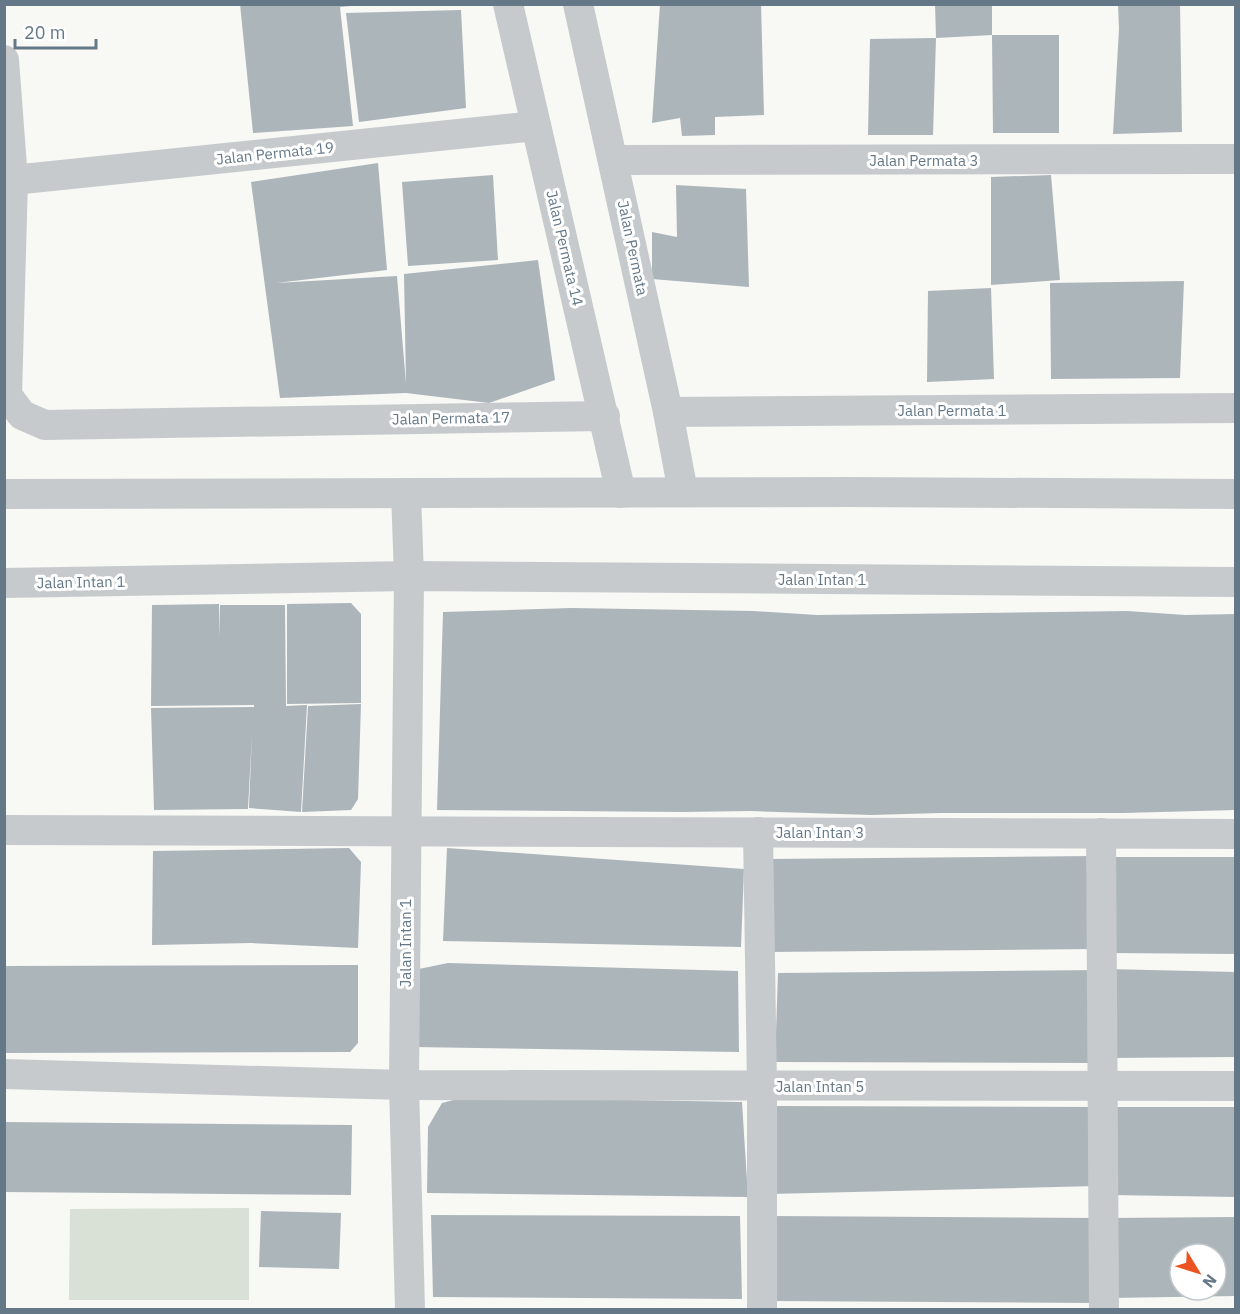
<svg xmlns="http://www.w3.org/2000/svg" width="1240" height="1314" font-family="'IBM Plex Sans',sans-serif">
<rect width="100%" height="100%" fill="#f8f8f5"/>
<!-- green -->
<path fill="#d9e0d6" d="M249 1208V1300H69L70 1209Z"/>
<!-- building -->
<g fill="#acb5ba" fill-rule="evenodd">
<path d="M240 4H350V6L340 7 353 126 253 133Z"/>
<path d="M660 4H761L764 115 715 117V135L682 136 680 118 652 123Z"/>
<path d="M935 4H992V35L936 38 933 135H868L870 39 936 38Z"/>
<path d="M1118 4H1180L1182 132 1113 134 1119 29Z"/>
<path d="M461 10 466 108 359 122 346 13Z"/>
<path d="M992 35H1059V133H993Z"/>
<path d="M378 163 387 270 276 283 397 276 406 384 404 274 538 260 555 380 489 403 406 393 280 398 251 182Z"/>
<path d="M493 175 498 260 408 266 402 182Z"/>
<path d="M1051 175 1060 280 991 285V177Z"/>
<path d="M676 185 746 189 749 287 652 279V232L677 237Z"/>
<path d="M1184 281 1180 378 1051 379 1050 283Z"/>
<path d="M991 288 994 379 927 382 928 291Z"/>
<path d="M351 603 361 614V703L287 704V604Z"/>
<path d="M219 604 220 638V605H285L286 706 307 705 301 812 249 808 252 733 248 809 154 810 151 708 254 707V705L151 706 152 605Z"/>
<path d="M571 608 753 611 817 615 1127 611 1185 615 1236 614V810L1123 813H940L871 815 750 811 682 812 437 810 443 612Z"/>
<path d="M361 704 358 799 351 810 302 812 308 706Z"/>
<path d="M349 848 361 862 358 948 251 943 152 945 153 851Z"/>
<path d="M447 848 744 869 741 947 443 941Z"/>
<path d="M1094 856V949L767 952V859Z"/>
<path d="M1109 857H1236V954L1108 953Z"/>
<path d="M448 963 738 971 739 1052 413 1047 414 970Z"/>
<path d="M358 965V1043L350 1052 4 1053V966Z"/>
<path d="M1106 969 1236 972V1057L1106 1058Z"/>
<path d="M1099 970 1101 1063 775 1062 778 973Z"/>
<path d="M465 1097 742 1102 748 1197 427 1193 428 1127 442 1103Z"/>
<path d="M776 1106 1093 1107 1095 1186 770 1194Z"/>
<path d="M1107 1107H1236V1197L1110 1195Z"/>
<path d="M4 1122 352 1125 351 1195 4 1192Z"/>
<path d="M261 1211 341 1213 339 1269 259 1267Z"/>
<path d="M431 1215 740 1216 742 1299 433 1297Z"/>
<path d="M771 1216 1098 1218 1097 1303 770 1301Z"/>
<path d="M1236 1217V1296L1109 1298 1108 1218ZM1180 1254H1216V1290H1180Z"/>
</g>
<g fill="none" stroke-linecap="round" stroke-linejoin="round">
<!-- minor -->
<g stroke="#c6cacd" stroke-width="30">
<path d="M508 4 621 493"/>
<path d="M578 4 668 412 683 492"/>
<path d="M4 60 13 180 7 395 22 415 45 425 605 416"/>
<path d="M613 160 1236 159"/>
<path d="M13 180 536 126"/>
<path d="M668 412 1236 408"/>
<path d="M406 493 409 576 404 1085 410 1310"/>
<path d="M4 494 848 492 1236 494"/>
<path d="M4 583 409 576 1236 582"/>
<path d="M4 830 1236 834"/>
<path d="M758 832 762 1086V1310"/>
<path d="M1101 833 1104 1310"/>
<path d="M4 1074 404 1085 1236 1086"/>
</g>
</g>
<g text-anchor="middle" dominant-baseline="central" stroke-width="6" stroke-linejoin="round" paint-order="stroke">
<!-- street labels -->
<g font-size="15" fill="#657888" stroke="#fff">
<text transform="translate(275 153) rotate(-6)">Jalan Permata 19</text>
<text x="924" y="160">Jalan Permata 3</text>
<text transform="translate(565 248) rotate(77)">Jalan Permata 14</text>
<text transform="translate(633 248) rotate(78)">Jalan Permata</text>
<text x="952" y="410">Jalan Permata 1</text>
<text transform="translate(451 418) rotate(-1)">Jalan Permata 17</text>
<text x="822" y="579">Jalan Intan 1</text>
<text transform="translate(81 582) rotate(-1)">Jalan Intan 1</text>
<text x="820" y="832">Jalan Intan 3</text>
<text transform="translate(405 943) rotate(-90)">Jalan Intan 1</text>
<text x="820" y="1086">Jalan Intan 5</text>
</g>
</g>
<!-- border -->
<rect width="1240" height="1314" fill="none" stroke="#657888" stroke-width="12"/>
<!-- north arrow -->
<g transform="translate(1198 1272) rotate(128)"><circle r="28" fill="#ffffff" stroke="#c1c9cf" stroke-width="1.5"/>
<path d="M0-4.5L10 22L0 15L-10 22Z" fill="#ec5321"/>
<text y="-9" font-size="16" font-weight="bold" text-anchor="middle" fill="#657888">N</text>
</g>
<!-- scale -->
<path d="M15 39v9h81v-9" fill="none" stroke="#657888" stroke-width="3"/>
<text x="24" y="39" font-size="18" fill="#657888" stroke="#ffffff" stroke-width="4.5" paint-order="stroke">20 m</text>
</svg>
